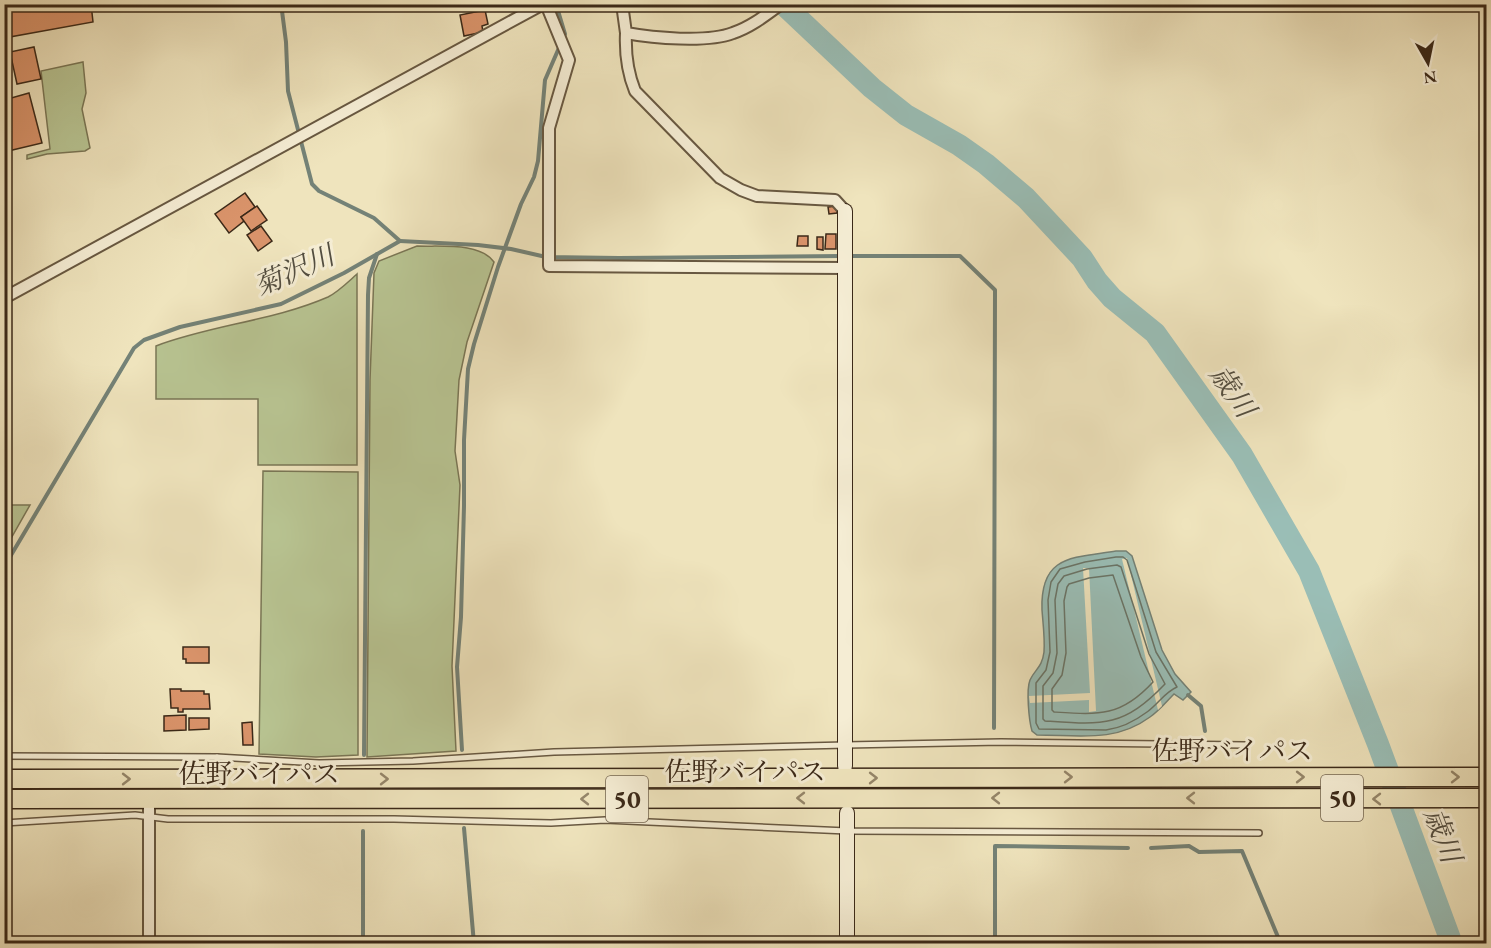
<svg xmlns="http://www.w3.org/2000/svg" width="1491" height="948" font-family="'EB Garamond','Noto Serif JP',serif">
<rect width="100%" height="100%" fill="#efe4bd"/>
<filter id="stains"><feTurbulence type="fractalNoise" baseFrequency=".00333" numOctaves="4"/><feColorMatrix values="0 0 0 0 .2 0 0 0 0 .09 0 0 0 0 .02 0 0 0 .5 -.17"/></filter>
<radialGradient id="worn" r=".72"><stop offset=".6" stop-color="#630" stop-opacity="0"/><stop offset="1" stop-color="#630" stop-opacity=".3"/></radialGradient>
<!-- green -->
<g fill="#b8c492" stroke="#7a7655" stroke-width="1.5">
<path d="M83 62 86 93 82 109 90 148 85 151 47 154 27 159V155L50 149 41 71Z"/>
<path d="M417 246C440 247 480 242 494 262L467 342 459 380 455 451 460 485 452 666 456 751 367 757 370 380 374 273 379 261Z"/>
<path d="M357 274V465H258V399H156V346C211 325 273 321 328 297 338 292 348 282 357 274Z"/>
<path d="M263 471 358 472V755L316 757 259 754Z"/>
<path d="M5 505H30L5 549 4 505Z"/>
</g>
<!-- water -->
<path fill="#9abeb6" stroke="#748277" stroke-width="1.5" d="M1116 551H1126L1132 556 1162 650 1175 674 1191 692 1183 700 1174 694C1166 702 1159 711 1150 717 1115 743 1078 735 1037 735L1032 731C1029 721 1026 690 1030 680 1035 669 1042 668 1044 652 1045 638 1043 624 1042 610 1040 555 1072 558 1116 551Z"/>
<!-- pier -->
<g fill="#efe4bd">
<path d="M1127 558 1162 706 1158 710 1122 559Z"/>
<path d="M1083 568H1089L1096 711 1089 712V700L1030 703 1029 696 1090 693Z"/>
</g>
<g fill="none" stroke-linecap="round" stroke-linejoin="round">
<!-- shore -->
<g stroke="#6a7467" stroke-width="1.5">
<path d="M1116 557H1123L1127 560 1156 652 1177 687C1165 692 1158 704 1147 712 1135 721 1121 728 1106 730L1039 729 1036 723V683L1046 670 1050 652 1048 600 1051 582 1060 569 1085 562Z"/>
<path d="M1117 565 1121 567 1149 654 1165 684C1123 728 1102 725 1045 721L1043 719V686L1053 673 1057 653 1055 600 1058 584 1064 576 1087 569Z"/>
<path d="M1113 575 1141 657 1153 682C1121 717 1099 715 1054 712L1052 710V689L1062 675 1066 653 1064 601 1067 587 1069 584 1089 578Z"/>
</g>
<!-- stream -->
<g stroke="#748277" stroke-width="4">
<path d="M400 241 478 245 511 249 546 257 619 258 842 256"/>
<path d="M849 256H960L995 290 994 728"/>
<path d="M4 567 134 348 144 340 180 327 281 304 344 273 400 241 374 218 319 191 312 184 288 91 286 42 282 11 279 4"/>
<path d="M1188 695 1201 706 1205 731"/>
<path d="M462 750 457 667 461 617 464 506V440L468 369 474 344 498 267 521 204 534 177 538 161 545 80 565 34 556 4"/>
<path d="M364 755 368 295 369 278 377 254"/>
<path d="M464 828 474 944"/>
<path d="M1151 848 1189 846 1199 852 1242 851 1278 937 1284 944"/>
<path d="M363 944V831"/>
<path d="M995 944V846L1128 848"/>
</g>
<!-- river -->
<path stroke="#9abeb6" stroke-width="22" d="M783 4 872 88 906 115 959 145 986 164 1026 198 1082 258 1097 281 1112 298 1155 333 1242 455 1309 571 1378 744 1452 944"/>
</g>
<!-- building -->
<g fill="#d9936a" stroke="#3b2918" stroke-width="1.5">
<path d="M4 4H91L93 22 4 38Z"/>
<path d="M485 10 488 24 482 26 483 32 464 36 460 15Z"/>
<path d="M34 47 41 79 17 84 10 52Z"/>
<path d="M29 93 42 143 4 152V100Z"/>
<path d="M245 193 255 207 241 217 244 221 229 233 215 214Z"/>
<path d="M257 206 267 220 251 231 241 217Z"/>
<path d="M836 206 837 213 829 214 828 207Z"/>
<path d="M261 226 272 241 258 251 247 235Z"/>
<path d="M826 234H836V249H825Z"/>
<path d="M798 236H808V246H797Z"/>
<path d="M817 237H823V250L817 249Z"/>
<path d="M183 647H209V663H186V659H183Z"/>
<path d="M170 689H181V691H204V694H209L210 709H183V712H178V708H171Z"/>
<path d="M186 715V730L164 731V716Z"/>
<path d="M189 718H209V729L189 730Z"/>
<path d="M252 722 253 745H243L242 723Z"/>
</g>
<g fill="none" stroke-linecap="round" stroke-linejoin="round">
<!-- lane casing -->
<g stroke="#685841" stroke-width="8">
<g id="lane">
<path d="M4 756 217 757 319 763 413 761 554 752 846 745 1001 742 1245 745"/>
<path d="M217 777V757"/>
<path d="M4 823 135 815 168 819H394L551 823 605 820 847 831 1259 833"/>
</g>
</g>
<!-- street casing -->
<g stroke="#685841" stroke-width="14">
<g id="street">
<path d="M546 4 569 60 549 128V266L846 268"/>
<path d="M622 4 626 33C653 38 707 43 733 33 751 27 766 15 781 4"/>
<path d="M626 33C625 54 627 71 635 91L720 178 741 190 757 196 835 200 845 211"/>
<path d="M4 298 543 4"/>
<path d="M149 944V800"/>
</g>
</g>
<!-- secondary casing -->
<g stroke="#3b2918" stroke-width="16">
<g id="secondary">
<path d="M845 211V766"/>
<path d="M847 813V944"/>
</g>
</g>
<!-- highway casing -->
<g stroke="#3b2918" stroke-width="21">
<g id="highway">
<path d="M4 779 1486 777"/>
<path d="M4 799 1486 798"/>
</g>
</g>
<!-- lane -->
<use href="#lane" stroke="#f5edd4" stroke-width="5"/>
<!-- street -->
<use href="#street" stroke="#f5edd4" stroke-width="10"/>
<!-- secondary -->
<use href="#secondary" stroke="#f5edd4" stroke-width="14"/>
<!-- highway -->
<use href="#highway" stroke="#efe4bd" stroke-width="18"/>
</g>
<!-- one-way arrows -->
<defs><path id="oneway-chevron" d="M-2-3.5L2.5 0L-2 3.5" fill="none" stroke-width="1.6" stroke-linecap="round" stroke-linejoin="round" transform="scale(1.5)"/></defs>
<g stroke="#95866a">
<use href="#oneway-chevron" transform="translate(1068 777)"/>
<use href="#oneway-chevron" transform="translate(1300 777)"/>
<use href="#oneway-chevron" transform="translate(1455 777)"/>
<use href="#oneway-chevron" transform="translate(873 778)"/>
<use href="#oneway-chevron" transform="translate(126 779)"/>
<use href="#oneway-chevron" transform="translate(384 779)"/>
<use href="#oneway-chevron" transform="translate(801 798) rotate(180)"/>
<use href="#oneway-chevron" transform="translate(996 798) rotate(180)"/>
<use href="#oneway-chevron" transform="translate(1191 798) rotate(-180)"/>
<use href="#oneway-chevron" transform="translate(585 799) rotate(180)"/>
<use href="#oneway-chevron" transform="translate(1377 799) rotate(-180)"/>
</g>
<g text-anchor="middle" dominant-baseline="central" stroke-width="6" stroke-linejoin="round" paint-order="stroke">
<!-- shield labels -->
<g fill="#f5edd4" stroke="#736450" stroke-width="1.5">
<rect x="1321" y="775" width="42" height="46" rx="4.5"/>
<rect x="606" y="776" width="42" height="46" rx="4.5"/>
</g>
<g font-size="26" font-weight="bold" fill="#3b2918">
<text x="1342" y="798">50</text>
<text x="627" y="799">50</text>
</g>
<!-- street labels -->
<g font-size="27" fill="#3b2918" stroke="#f5edd4">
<text x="1232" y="750">佐野バイパス</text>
<text x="745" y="771">佐野バイパス</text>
<text x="259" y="773">佐野バイパス</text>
</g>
<!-- water labels -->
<g font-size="28" font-style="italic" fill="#534e40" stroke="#f5edd4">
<text transform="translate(294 270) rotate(-24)">菊沢川</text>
<text transform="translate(1233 391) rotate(55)">歳川</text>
<text transform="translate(1443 835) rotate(69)">歳川</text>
</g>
</g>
<!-- margin -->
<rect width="1491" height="948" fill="none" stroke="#efe4bd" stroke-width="24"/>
<rect x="6" y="6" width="1479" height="936" fill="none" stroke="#3b2918" stroke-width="3"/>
<rect x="12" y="12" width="1467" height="924" fill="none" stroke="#3b2918" stroke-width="1.5"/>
<!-- north arrow -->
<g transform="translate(1428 63) rotate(171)" stroke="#f5edd4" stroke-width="4.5" paint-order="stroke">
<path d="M0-4.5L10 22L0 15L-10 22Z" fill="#3b2918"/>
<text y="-9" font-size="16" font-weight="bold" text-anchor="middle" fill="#3b2918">N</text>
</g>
<rect width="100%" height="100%" filter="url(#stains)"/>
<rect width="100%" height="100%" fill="url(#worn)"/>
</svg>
